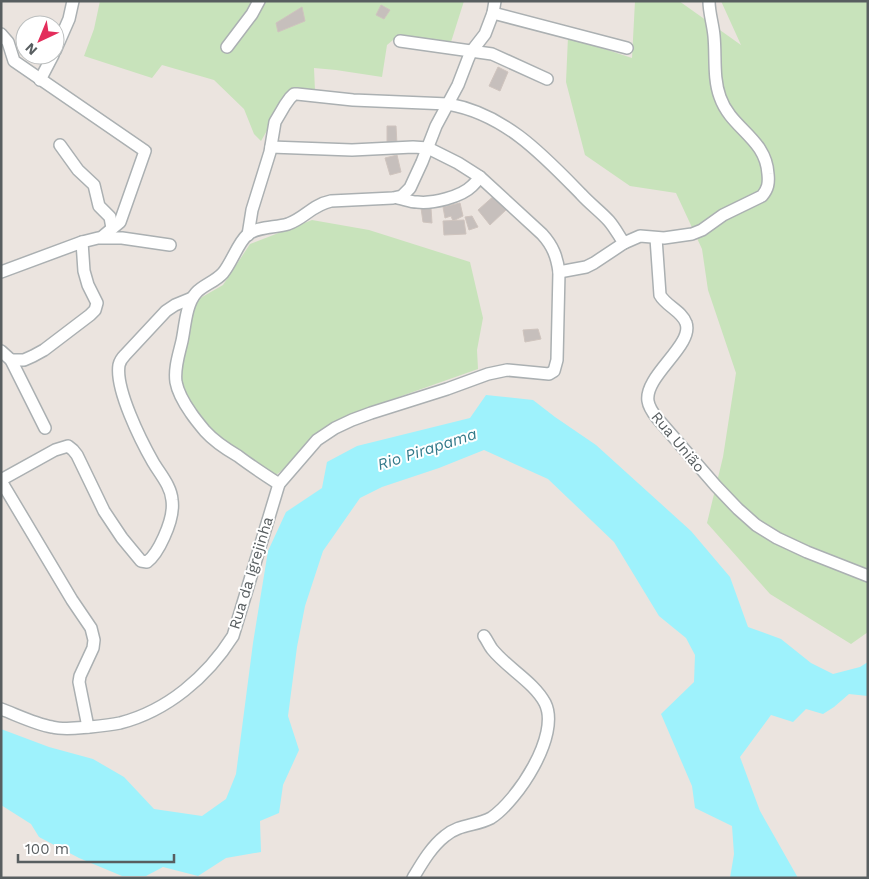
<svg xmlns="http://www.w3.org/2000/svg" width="869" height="879" font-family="'Work Sans',sans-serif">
<rect width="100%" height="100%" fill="#ebe4df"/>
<!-- green -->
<g fill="#c8e3bb">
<path d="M100 1H464L451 42H435L399 35 387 45 382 77 336 70 314 68 315 91 294 90 276 107 269 127 261 141 254 134 244 109 214 80 162 65 152 78 84 56 94 29Z"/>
<path d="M635 1H679L741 45 721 1H868V632L851 644 770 594 707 523 723 457 736 373 708 290 702 249 676 193 630 186 585 155 566 82 568 37 632 58Z"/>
<path d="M312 220 369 230 470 262 483 318 477 350 478 369 359 411 323 428 311 447 271 479 201 426 178 390 190 304 223 285 250 244Z"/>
</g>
<!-- water -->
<path fill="#9ef2fc" d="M486 395 533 400 555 417 596 445 691 531 730 577 748 627 781 639 811 663 833 674 860 667 868 662V696L849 694 834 707 823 714 806 709 793 722 771 715 740 757 760 811 798 878H730L734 854 732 826 695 808 692 786 661 714 694 682 695 655 686 638 659 616 614 542 548 479 484 450 439 468 382 487 360 498 323 551 305 606 297 647 288 716 299 750 283 785 279 813 260 821 261 852 226 858 198 876 163 867 146 876H122L79 858 39 837 31 824 1 805V729L49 747 93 759 124 777 154 809 202 816 226 799 236 774 253 643 268 551 286 512 322 488 327 462 357 446 470 418Z"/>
<!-- building -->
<g fill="#c6bfbc" stroke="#cfc4be">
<path d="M381 5 390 10 384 19 376 15Z"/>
<path d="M302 7 305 21 278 32 276 23Z"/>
<path d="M498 67 508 72 500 91 489 86Z"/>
<path d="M387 126H396L397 145 387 144Z"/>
<path d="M397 155 401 172 390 175 385 158Z"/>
<path d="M496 194 507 209 490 225 478 210Z"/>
<path d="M460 203 463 216 453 221 451 216 445 218 443 207Z"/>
<path d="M421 208H431L432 223 423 222Z"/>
<path d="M472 216 478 227 469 230 465 217Z"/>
<path d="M464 220 466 234 444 235 443 221Z"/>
<path d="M538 329 541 339 525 342 523 330Z"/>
</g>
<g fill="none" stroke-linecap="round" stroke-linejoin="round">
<!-- minor casing -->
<g stroke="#abb0b2" stroke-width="14">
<g id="minor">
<path d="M493 13 627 48"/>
<path d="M1 34 8 42 14 61 145 151 120 222 102 237"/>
<path d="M400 41 492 54 547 79"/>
<path d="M227 47 252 14 259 1"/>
<path d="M55 51 69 19 73 1"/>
<path d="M40 80 53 55"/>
<path d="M60 145 78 170 94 185 99 206 110 217 112 228"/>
<path d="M398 198C404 199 410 202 417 202 432 204 461 197 472 186 475 183 478 180 480 177"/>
<path d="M248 235 252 210 270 152 275 122 285 105 290 98 294 94H297L353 100 448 104C505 114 543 155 581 194 590 204 601 212 609 221 615 228 619 236 624 243"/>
<path d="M656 238 660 295C666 306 682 311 686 323 694 345 644 376 648 401 649 408 653 413 657 418L716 486 738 509 756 525 777 538 807 552 868 576"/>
<path d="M1 272 82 242 98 238H122L170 245"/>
<path d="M559 272 586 267 594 263 624 243 640 236 664 238 692 234 702 230 723 215 762 196C768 189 769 183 768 174 766 138 731 129 720 97 713 78 716 56 714 36 713 24 709 13 709 1"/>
<path d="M1 351 11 360 45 428"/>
<path d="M11 360H24L33 356 44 350 90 315 95 310 97 303 88 285 84 271 82 242"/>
<path d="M1 480 55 450 68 446 73 450 77 455 104 511 122 538 141 561 147 562C155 556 160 546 164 537 169 526 174 513 172 500 171 486 160 474 153 462 141 441 115 389 119 365 120 361 122 358 125 355L166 311 175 305 192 298"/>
<path d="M1 481 72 600 91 628 94 640 93 648 80 676 79 682 88 727"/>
<path d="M279 484C265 475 251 466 238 456 226 449 214 441 205 431 200 425 195 419 191 413 184 403 178 393 176 382 174 368 179 354 182 341 185 327 186 304 196 293 203 285 215 282 223 273 232 262 238 243 247 235 258 226 275 228 288 224 305 218 312 205 331 201L393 198 402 196 410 188 422 162 436 126 458 85 468 59 471 52 485 34 493 13 495 1"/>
<path d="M1 709C17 715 35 724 52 727 64 730 77 728 90 727 100 726 110 725 120 723 167 711 207 677 233 636L279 484 317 440 335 428 352 420 371 413 447 389 488 374 507 370 549 374 554 371 557 360 559 272C557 257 553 246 542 234L480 177 458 163 428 148 413 147 352 150 271 147"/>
<path d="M413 878C422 863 431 847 445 836 459 824 476 826 491 818 517 801 561 735 545 703 534 682 507 668 492 649 489 645 487 640 484 636"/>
</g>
</g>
<!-- minor -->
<use href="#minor" stroke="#fff" stroke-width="11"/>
</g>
<g text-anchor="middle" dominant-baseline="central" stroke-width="4" stroke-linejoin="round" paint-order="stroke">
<!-- street labels -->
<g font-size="15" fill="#585e60" stroke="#fff">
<text transform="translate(678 442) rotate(50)">Rua União</text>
<text transform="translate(251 573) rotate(-73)">Rua da Igrejinha</text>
</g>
<!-- water labels -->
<g font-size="16" font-style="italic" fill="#337a8a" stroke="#fff">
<text transform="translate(427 449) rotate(-18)">Rio Pirapama</text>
</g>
</g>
<!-- border -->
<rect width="869" height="879" fill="none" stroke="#585e60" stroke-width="5"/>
<!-- north arrow -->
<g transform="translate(40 40) rotate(224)"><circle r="24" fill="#ffffff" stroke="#bcbfbf"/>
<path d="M0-4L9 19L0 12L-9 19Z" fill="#e32d5b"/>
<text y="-8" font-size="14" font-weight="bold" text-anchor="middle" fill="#585e60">N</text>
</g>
<!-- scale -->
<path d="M18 854v8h156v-8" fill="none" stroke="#585e60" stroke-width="2.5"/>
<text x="25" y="854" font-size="15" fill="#585e60" stroke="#ffffff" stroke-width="4" paint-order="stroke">100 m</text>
</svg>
